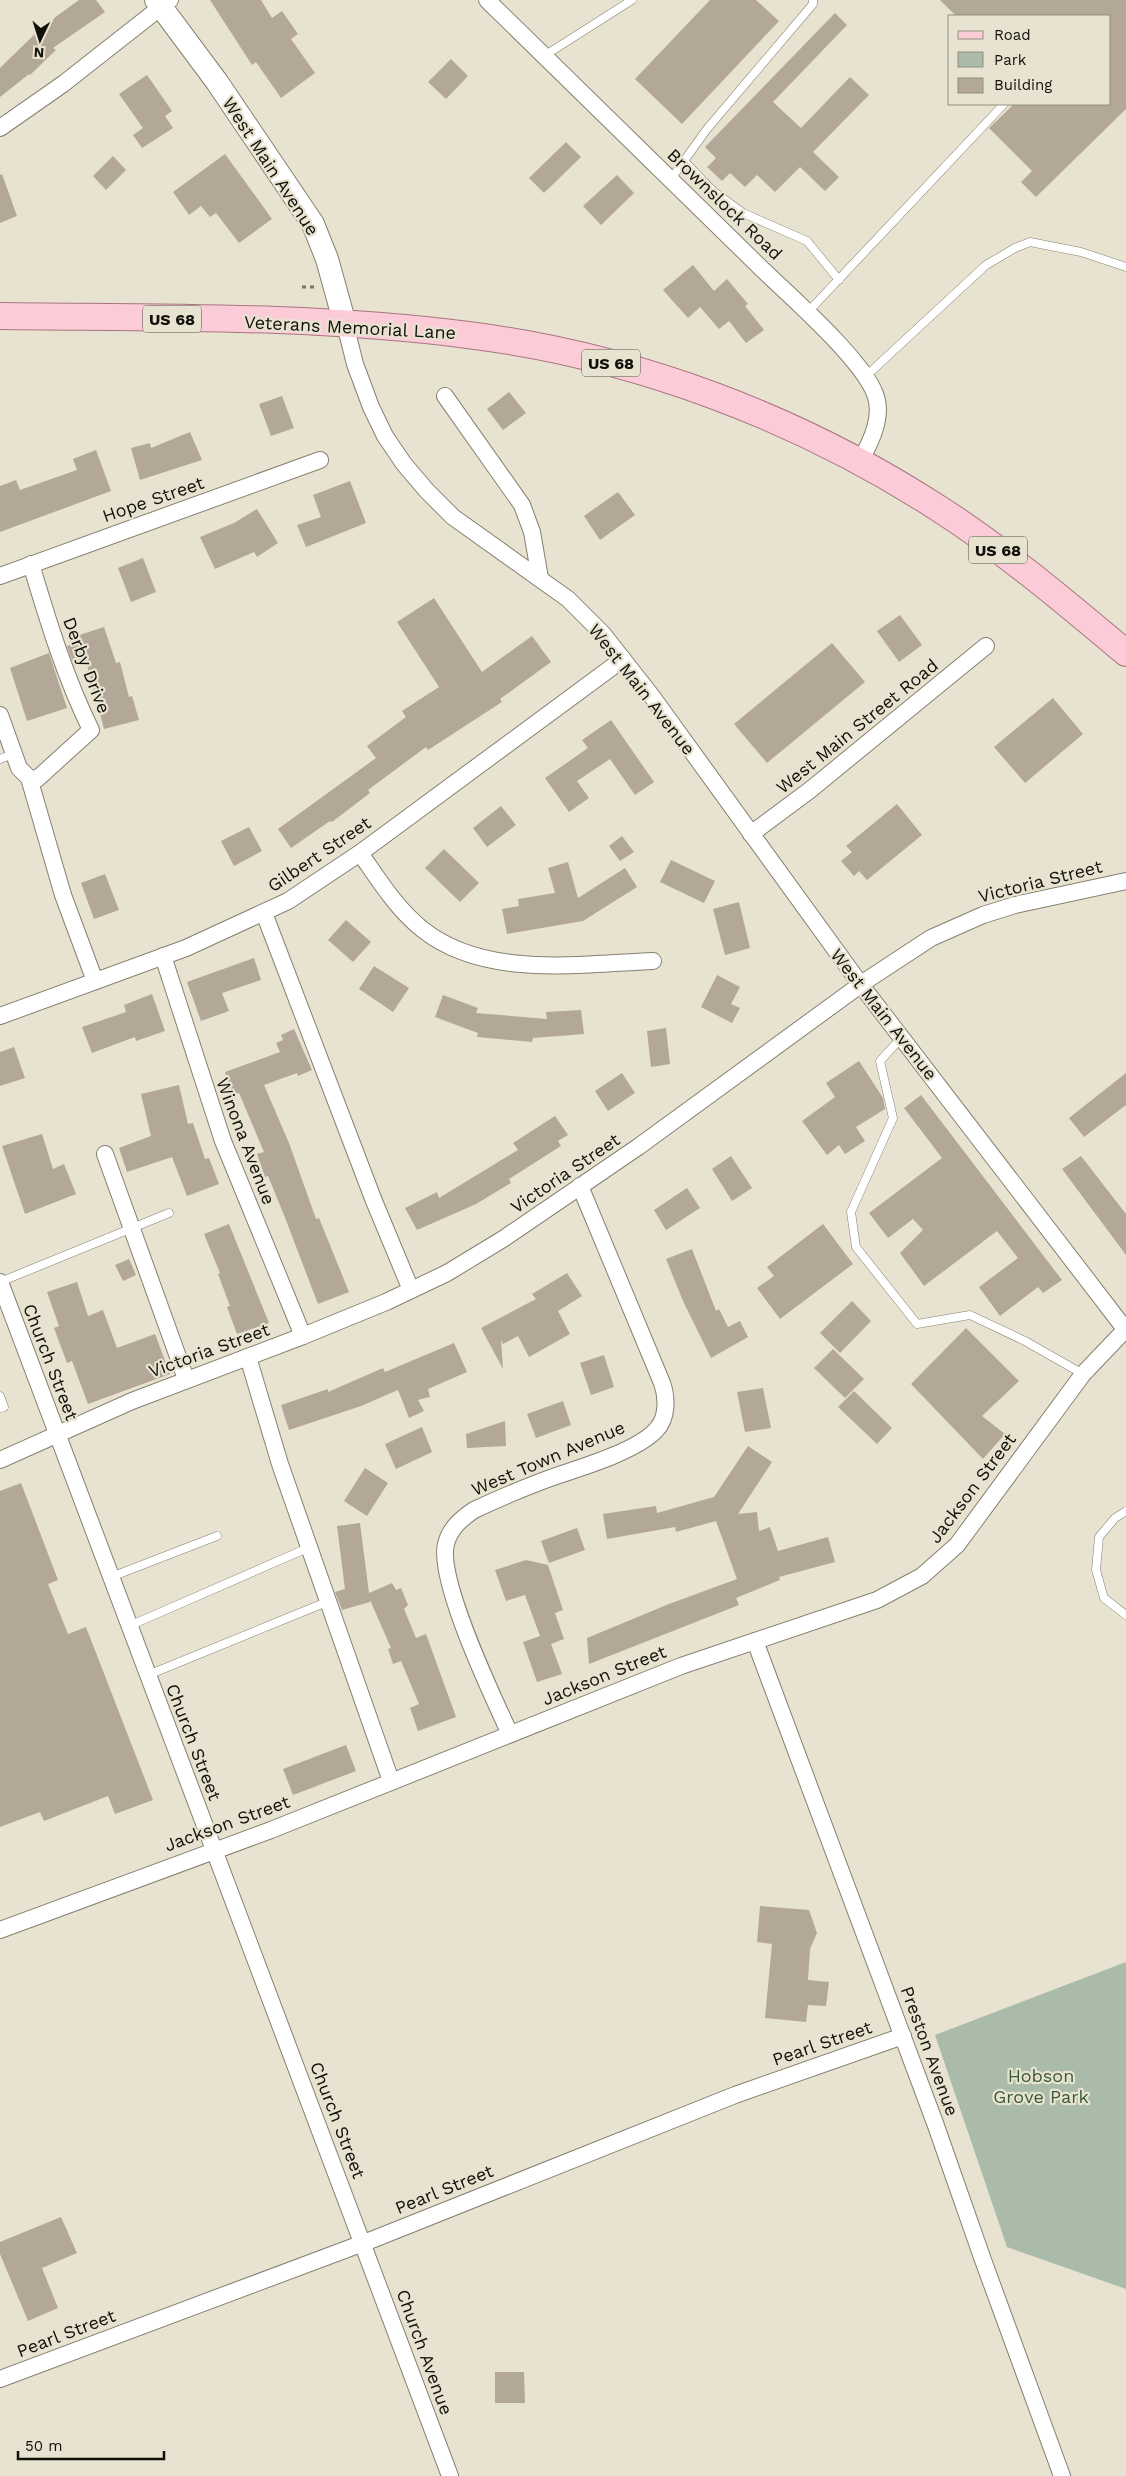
<svg xmlns="http://www.w3.org/2000/svg" width="1126" height="2476" font-family="'Work Sans',sans-serif">
<rect width="100%" height="100%" fill="#e8e3d0"/>
<!-- green -->
<path fill="#abbbaa" d="M1126 1962V2289L1007 2247 935 2035Z"/>
<!-- building -->
<g fill="#b3a798">
<path d="M79 0H96L105 12 53 48 56 50 30 75 29 74 0 97V68L43 26Z"/>
<path d="M210 0H261L272 18 282 11 298 34 291 39 315 73 281 98 256 62 252 65Z"/>
<path d="M710 0H756L779 21 682 124 635 79Z"/>
<path d="M940 0H1126V109L1036 197 1021 182 1032 171 989 128 1014 104H1110V16H956Z"/>
<path d="M835 13 847 25 773 102 801 128 850 77 869 95 813 152 839 177 825 191 800 167 775 192 757 175 745 187 730 173 722 181 707 167 716 158 705 147Z"/>
<path d="M451 59 468 76 446 99 428 82Z"/>
<path d="M147 75 172 111 165 116 173 128 142 148 133 135 143 128 119 94Z"/>
<path d="M566 142 581 157 544 193 529 178Z"/>
<path d="M225 154 272 219 239 243 216 213 210 217 201 206 189 215 173 192Z"/>
<path d="M113 156 126 170 106 190 93 176Z"/>
<path d="M2 174 17 216 0 223V175Z"/>
<path d="M617 175 634 193 601 225 583 206Z"/>
<path d="M693 265 714 291 727 279 748 304 745 306 764 330 746 343 729 321 719 329 700 307 688 318 663 290Z"/>
<path d="M509 392 526 413 503 430 487 409Z"/>
<path d="M282 396 294 428 271 436 259 404Z"/>
<path d="M190 432 202 460 140 480 131 448 150 443 151 448Z"/>
<path d="M96 450 111 491 0 532V486L16 480 20 490 77 470 73 459Z"/>
<path d="M350 481 366 523 306 547 297 525 321 517 313 495Z"/>
<path d="M618 492 635 515 600 540 584 516Z"/>
<path d="M257 509 278 543 257 557 254 552 215 569 200 537 234 523Z"/>
<path d="M143 558 156 592 131 602 118 568Z"/>
<path d="M434 598 482 672 532 636 551 662 500 699 502 702 428 750 426 747 368 790 370 793 332 822 330 821 291 848 278 829 376 758 367 746 406 717 402 711 439 687 397 622Z"/>
<path d="M900 615 922 645 899 662 877 631Z"/>
<path d="M104 627 116 663 120 662 129 697 132 696 139 720 104 729 86 661 74 666 67 646 75 643 73 637Z"/>
<path d="M832 643 865 682 767 763 734 724Z"/>
<path d="M49 653 67 708 27 721 10 668Z"/>
<path d="M1053 698 1083 734 1025 783 994 747Z"/>
<path d="M611 720 654 782 635 795 610 759 577 781 589 798 569 812 545 778 588 748 582 740Z"/>
<path d="M897 804 922 835 867 880 859 871 854 876 841 861 852 852 846 846Z"/>
<path d="M501 806 516 825 487 847 473 828Z"/>
<path d="M249 827 262 851 234 866 221 841Z"/>
<path d="M622 836 634 852 620 861 609 846Z"/>
<path d="M444 849 479 883 460 902 425 868Z"/>
<path d="M671 860 715 881 704 903 660 882Z"/>
<path d="M568 862 578 898 625 868 637 887 583 921 507 934 502 909 519 906 518 899 555 893 548 868Z"/>
<path d="M105 874 119 910 94 919 81 883Z"/>
<path d="M739 902 750 948 725 955 713 909Z"/>
<path d="M346 920 371 942 353 962 328 940Z"/>
<path d="M254 958 261 980 222 993 229 1011 201 1021 187 982Z"/>
<path d="M374 966 409 988 393 1012 359 989Z"/>
<path d="M717 975 740 987 731 1004 740 1008 732 1023 701 1007Z"/>
<path d="M152 994 165 1031 136 1041 135 1037 92 1053 82 1027 126 1012 124 1005Z"/>
<path d="M443 995 478 1008 476 1013 547 1019 546 1012 581 1010 584 1034 533 1038 532 1042 477 1037 478 1033 435 1017Z"/>
<path d="M666 1028 670 1064 651 1067 647 1031Z"/>
<path d="M294 1029 312 1070 298 1076 297 1073 264 1085 289 1143 316 1219 319 1218 349 1292 318 1304 284 1215 268 1176 265 1177 257 1154 264 1152 239 1093 233 1095 225 1072 280 1052 276 1043 283 1040 281 1035Z"/>
<path d="M14 1047 25 1078 0 1086V1052Z"/>
<path d="M859 1061 883 1098 885 1109 856 1127 865 1141 845 1154 839 1145 827 1155 802 1121 835 1097 826 1083Z"/>
<path d="M622 1073 635 1093 608 1111 595 1091Z"/>
<path d="M1126 1073V1105L1084 1137 1069 1118Z"/>
<path d="M179 1085 188 1124 193 1123 205 1159 209 1158 219 1184 187 1196 172 1157 127 1172 119 1148 151 1136 141 1094Z"/>
<path d="M921 1095 1062 1280 1043 1293 1038 1287 1000 1316 979 1287 1018 1258 997 1231 924 1286 900 1253 923 1230 913 1219 888 1238 869 1213 942 1158 904 1108Z"/>
<path d="M555 1116 568 1135 558 1141 561 1146 509 1179 511 1183 476 1204 417 1230 405 1208 437 1192 439 1198 518 1150 513 1143Z"/>
<path d="M42 1134 53 1169 64 1164 76 1194 25 1214 2 1146Z"/>
<path d="M731 1156 752 1188 732 1201 712 1169Z"/>
<path d="M1081 1156 1126 1214V1255L1062 1169Z"/>
<path d="M687 1188 700 1208 666 1230 654 1210Z"/>
<path d="M229 1224 269 1323 237 1334 227 1307 230 1306 218 1274 220 1273 204 1234Z"/>
<path d="M823 1224 853 1264 780 1319 757 1288 774 1276 767 1267Z"/>
<path d="M692 1249 716 1311 719 1309 728 1327 740 1321 748 1337 711 1358 683 1301 666 1259Z"/>
<path d="M129 1259 136 1275 123 1281 115 1265Z"/>
<path d="M567 1273 582 1296 558 1311 570 1334 529 1357 518 1336 503 1344 501 1340 503 1369 481 1328 536 1299 532 1294Z"/>
<path d="M77 1282 88 1316 103 1310 117 1348 155 1334 170 1374 88 1404 72 1361 67 1363 54 1328 59 1326 47 1292Z"/>
<path d="M852 1301 871 1321 840 1353 820 1333Z"/>
<path d="M966 1328 1019 1381 982 1416 1005 1434 983 1459 911 1384Z"/>
<path d="M454 1343 467 1372 428 1389 430 1397 418 1400 424 1411 409 1418 398 1390 361 1406 289 1430 281 1405 328 1389V1392L383 1368 385 1372Z"/>
<path d="M833 1349 864 1379 845 1398 814 1368Z"/>
<path d="M604 1355 614 1387 591 1395 580 1363Z"/>
<path d="M763 1388 771 1428 745 1432 737 1392Z"/>
<path d="M854 1391 892 1428 877 1444 838 1407Z"/>
<path d="M563 1401 571 1425 536 1438 527 1414Z"/>
<path d="M505 1421 506 1446 467 1448 466 1434Z"/>
<path d="M422 1427 432 1452 396 1469 385 1444Z"/>
<path d="M748 1446 772 1462 738 1514 757 1512 759 1531 770 1527 778 1551 828 1537 835 1562 779 1577 780 1580 736 1598 739 1605 589 1664 587 1638 669 1604 737 1579 716 1521 676 1532 675 1527 607 1539 603 1514 656 1506 657 1513 714 1497Z"/>
<path d="M365 1468 388 1483 367 1516 344 1501Z"/>
<path d="M21 1483 58 1580 48 1584 68 1634 86 1627 153 1800 115 1814 108 1796 44 1821 40 1812 0 1827V1491Z"/>
<path d="M360 1523 369 1593 392 1583 396 1590 401 1588 408 1605 404 1609 416 1638 426 1634 456 1717 418 1731 410 1708 419 1704 401 1661 393 1664 388 1649 391 1648 370 1600V1602L342 1610 335 1592 345 1589 337 1526Z"/>
<path d="M577 1528 585 1550 549 1563 541 1541Z"/>
<path d="M526 1560 548 1565 563 1610 555 1613 564 1639 551 1644 562 1674 537 1682 523 1642 540 1636 525 1595 506 1601 495 1570Z"/>
<path d="M346 1745 356 1771 293 1795 283 1769Z"/>
<path d="M760 1906 809 1910 817 1933 810 1949 808 1980 829 1982 826 2006 808 2005 806 2022 765 2018 772 1944 757 1942Z"/>
<path d="M61 2217 77 2253 42 2268 58 2308 28 2321 0 2254V2242Z"/>
<path d="M495 2372H524L525 2403H495Z"/>
</g>
<g fill="none" stroke-linecap="round" stroke-linejoin="round">
<!-- lane casing -->
<g stroke="#85806f" stroke-width="9">
<g id="lane">
<path d="M544 56 632 0"/>
<path d="M684 161 713 191 743 213 807 241 839 280"/>
<path d="M671 179 707 129 813 4V0"/>
<path d="M807 313 1004 104"/>
<path d="M865 377 986 265 1015 248 1030 242 1081 252 1126 267"/>
<path d="M0 759 13 754"/>
<path d="M902 1037 880 1061 893 1118 851 1212 856 1247 917 1324 970 1315 1025 1341 1083 1374"/>
<path d="M0 1282 169 1213"/>
<path d="M0 1396 4 1407 0 1408"/>
<path d="M1126 1511 1115 1518 1099 1537 1096 1570 1104 1598 1126 1615"/>
<path d="M111 1577 217 1536"/>
<path d="M129 1626 310 1547"/>
<path d="M148 1675 329 1601"/>
</g>
</g>
<!-- street casing -->
<g stroke="#85806f" stroke-width="18">
<g id="street">
<path d="M487 0C579 90 670 179 762 269 791 297 862 359 875 394 884 417 870 443 860 462"/>
<path d="M0 128 63 84 170 0"/>
<path d="M345 324 355 364 371 407 385 436 404 464 427 491 453 517 568 599 603 634 651 695 861 985 1125 1329"/>
<path d="M445 396 522 505 532 532 540 578"/>
<path d="M0 576 320 460"/>
<path d="M0 715 19 768 29 778 63 895 95 981"/>
<path d="M29 778 37 779 91 730C65 677 48 621 31 564"/>
<path d="M751 834 810 790 986 646"/>
<path d="M360 853C379 880 396 908 422 929 484 979 579 964 653 961"/>
<path d="M264 913 374 1201 411 1290"/>
<path d="M163 956 223 1141 303 1336"/>
<path d="M0 1016 186 948 288 901 360 853 623 659"/>
<path d="M105 1154 186 1379"/>
<path d="M0 1282 450 2476"/>
<path d="M248 1357 280 1464 391 1781"/>
<path d="M0 1460 132 1401 303 1336 386 1302 447 1273 503 1239 638 1147 867 980 931 938 983 915 1015 905 1126 881"/>
<path d="M755 1641 935 2123 983 2260 1062 2476"/>
<path d="M510 1734C493 1697 437 1580 446 1544 450 1528 461 1519 474 1510 502 1497 530 1485 559 1475 586 1466 638 1450 656 1430 668 1418 667 1397 662 1383L580 1186"/>
<path d="M0 1930 271 1830 681 1666 877 1600 922 1576 957 1545 1083 1374 1126 1329"/>
<path d="M0 2379 374 2239 735 2095 903 2036"/>
</g>
</g>
<!-- secondary casing -->
<g stroke="#85806f" stroke-width="24">
<path id="secondary" d="M156 0 217 82 313 224 327 259 345 324"/>
</g>
<!-- primary casing -->
<g stroke="#a8747f" stroke-width="28">
<path id="primary" d="M0 316C156 318 314 315 468 335 635 356 797 417 938 508 1005 551 1065 602 1126 653"/>
</g>
<!-- path -->
<path stroke="#797569" stroke-width="3" stroke-dasharray="4 4" stroke-linecap="butt" d="M302 287H314"/>
<!-- lane -->
<use href="#lane" stroke="#fff" stroke-width="8"/>
<!-- street -->
<use href="#street" stroke="#fff" stroke-width="16"/>
<!-- secondary -->
<use href="#secondary" stroke="#fff" stroke-width="22"/>
<!-- primary -->
<use href="#primary" stroke="#fbccd8" stroke-width="26"/>
</g>
<g text-anchor="middle" dominant-baseline="central" stroke-width="4.5" stroke-linejoin="round" paint-order="stroke">
<!-- shield labels -->
<g fill="#e8e3d0" stroke="#524f45" stroke-width="1">
<rect x="143" y="305.5" width="58" height="27" rx="4"/>
<rect x="582" y="349.5" width="58" height="27" rx="4"/>
<rect x="969" y="536.5" width="58" height="27" rx="4"/>
</g>
<g font-size="16" font-weight="bold" fill="#12100a">
<text x="172" y="319">US 68</text>
<text x="611" y="363">US 68</text>
<text x="998" y="550">US 68</text>
</g>
<!-- street labels -->
<g font-size="18" fill="#12100a" stroke="#e8e3d0">
<text transform="translate(271 166) rotate(57)">West Main Avenue</text>
<text transform="translate(725 204) rotate(44)">Brownslock Road</text>
<text transform="translate(350 327) rotate(3)">Veterans Memorial Lane</text>
<text transform="translate(153 499) rotate(-19)">Hope Street</text>
<text transform="translate(87 665) rotate(69)">Derby Drive</text>
<text transform="translate(642 689) rotate(52)">West Main Avenue</text>
<text transform="translate(857 726) rotate(-39)">West Main Street Road</text>
<text transform="translate(319 854) rotate(-34)">Gilbert Street</text>
<text transform="translate(1040 881) rotate(-14)">Victoria Street</text>
<text transform="translate(884 1014) rotate(52)">West Main Avenue</text>
<text transform="translate(246 1141) rotate(69)">Winona Avenue</text>
<text transform="translate(565 1173) rotate(-34)">Victoria Street</text>
<text transform="translate(209 1350) rotate(-20)">Victoria Street</text>
<text transform="translate(51 1362) rotate(69)">Church Street</text>
<text transform="translate(548 1458) rotate(-23)">West Town Avenue</text>
<text transform="translate(972 1488) rotate(-53)">Jackson Street</text>
<text transform="translate(604 1675) rotate(-22)">Jackson Street</text>
<text transform="translate(194 1742) rotate(69)">Church Street</text>
<text transform="translate(227 1823) rotate(-20)">Jackson Street</text>
<text transform="translate(822 2043) rotate(-19)">Pearl Street</text>
<text transform="translate(930 2051) rotate(70)">Preston Avenue</text>
<text transform="translate(338 2120) rotate(69)">Church Street</text>
<text transform="translate(444 2189) rotate(-22)">Pearl Street</text>
<text transform="translate(66 2333) rotate(-21)">Pearl Street</text>
<text transform="translate(425 2352) rotate(70)">Church Avenue</text>
</g>
<!-- park labels -->
<g font-size="18" fill="#385a36" stroke="#e8e3d0">
<text x="1041" y="2075">Hobson<tspan x="1041" dy="21">Grove Park</tspan></text>
</g>
</g>
<!-- legend -->
<rect x="948" y="15" width="162" height="90" fill="#e8e3d0" stroke="#928f81"/>
<rect x="958" y="31" width="25" height="8" fill="#fbccd8" stroke="#928f81"/>
<text x="994" y="40" font-size="15" fill="#12100a">Road</text>
<rect x="958" y="52" width="25" height="15" fill="#abbbaa" stroke="#928f81"/>
<text x="994" y="65" font-size="15" fill="#12100a">Park</text>
<rect x="958" y="78" width="25" height="15" fill="#b3a798" stroke="#928f81"/>
<text x="994" y="90" font-size="15" fill="#12100a">Building</text>
<!-- north arrow -->
<g transform="translate(40 40) rotate(184)" stroke="#e8e3d0" stroke-width="4" paint-order="stroke">
<path d="M0-4L9 19L0 12L-9 19Z" fill="#12100a"/>
<text y="-8" font-size="14" font-weight="bold" text-anchor="middle" fill="#12100a">N</text>
</g>
<!-- scale -->
<path d="M18 2451v8h146v-8" fill="none" stroke="#12100a" stroke-width="2.5"/>
<text x="25" y="2451" font-size="15" fill="#12100a" stroke="#e8e3d0" stroke-width="4" paint-order="stroke">50 m</text>
</svg>
